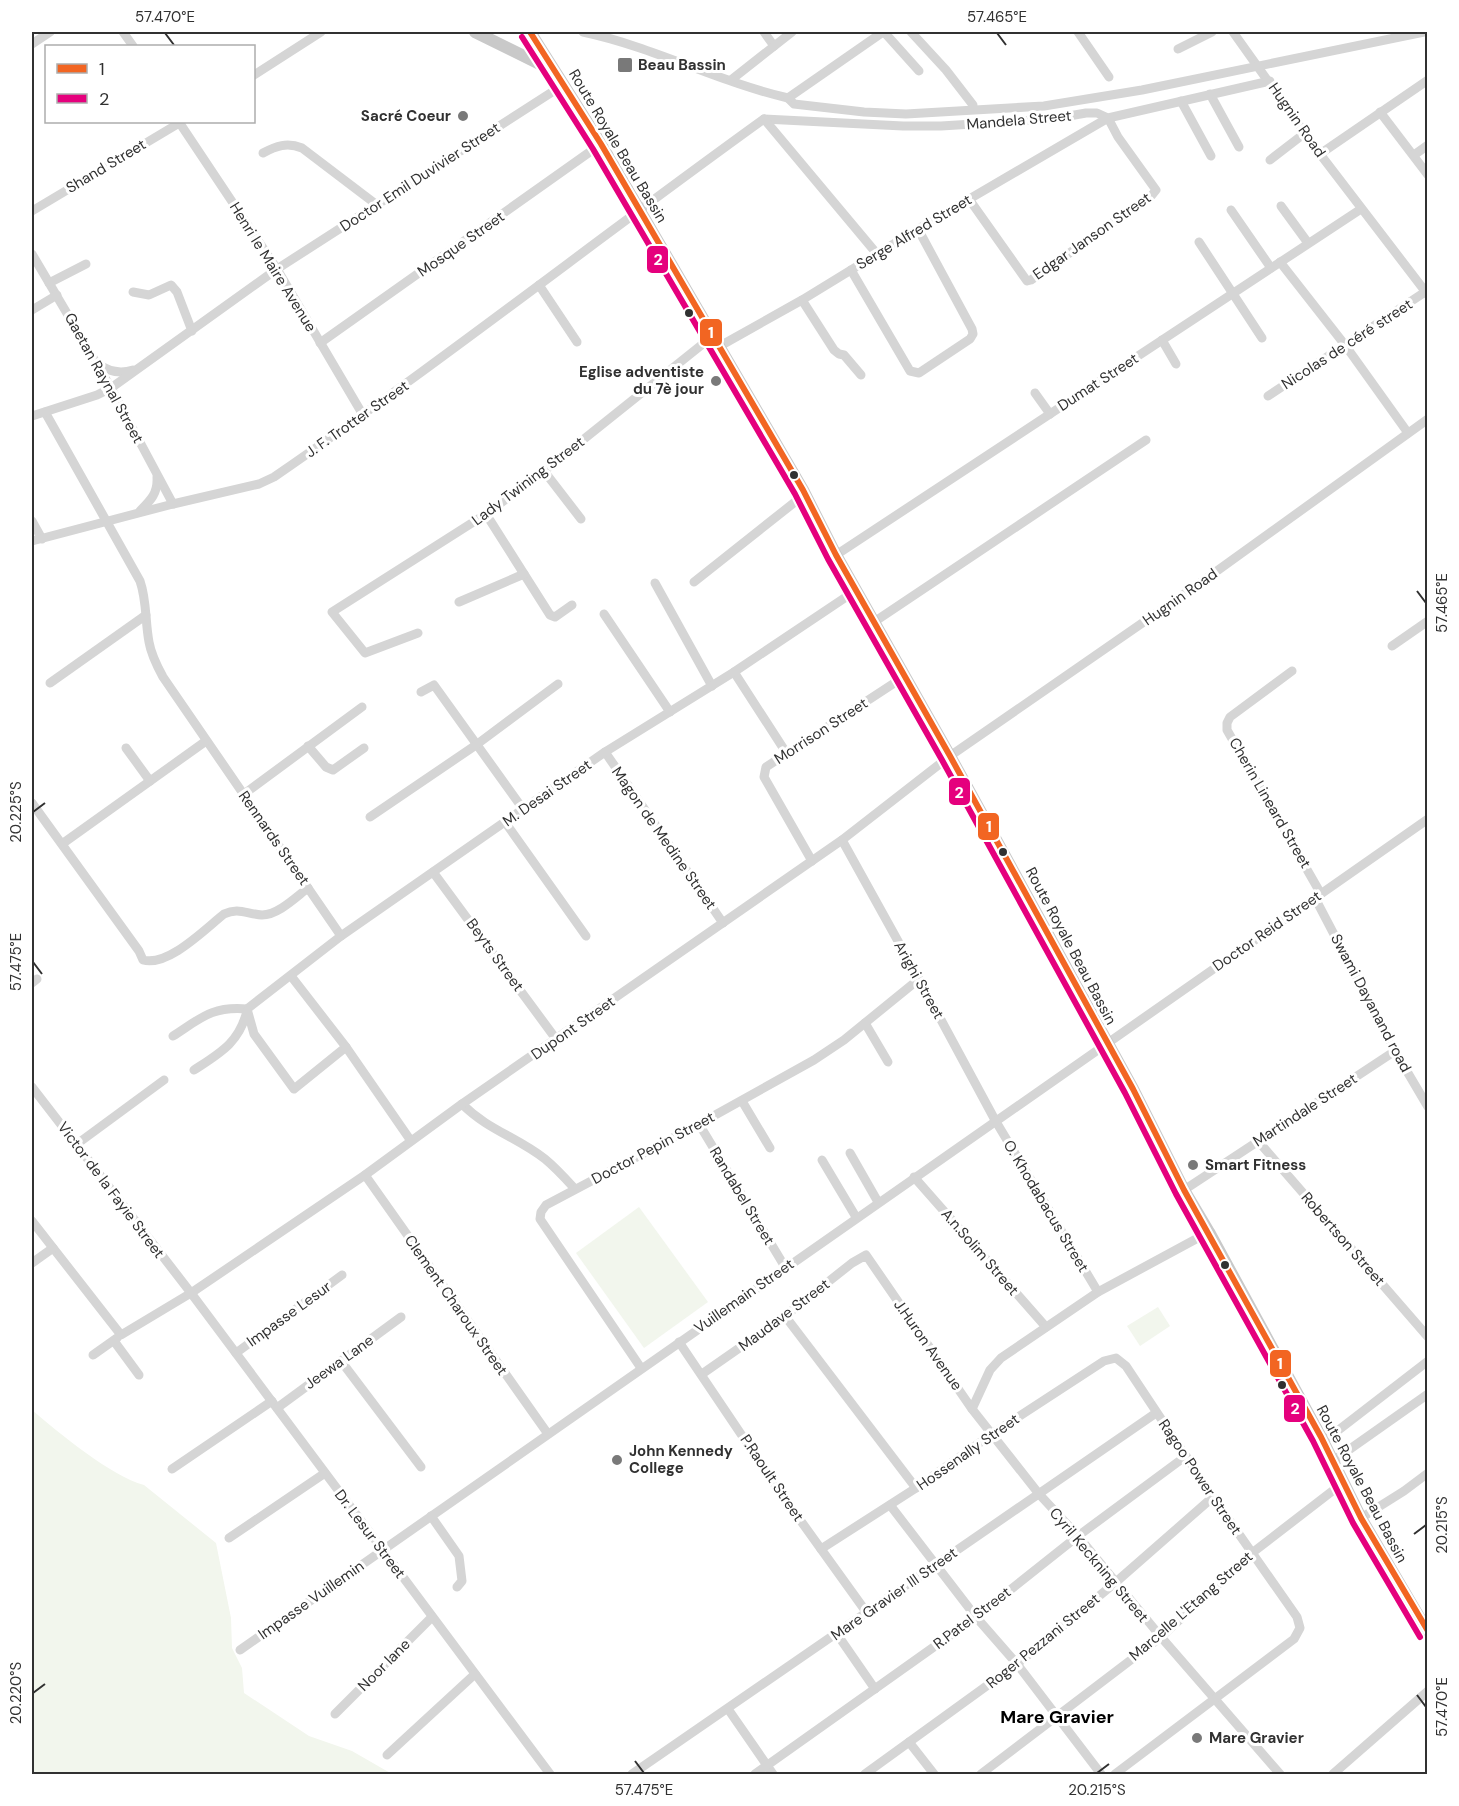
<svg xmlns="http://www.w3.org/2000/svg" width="1459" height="1806" font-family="'DM Sans',sans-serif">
<rect width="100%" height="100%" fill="#fff"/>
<!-- green -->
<g fill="#f2f6ed">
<path d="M639 1207 708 1302 644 1348 576 1253Z"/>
<path d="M1158 1307 1170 1326 1140 1346 1127 1326Z"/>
<path d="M32 1410C59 1433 111 1476 144 1485L216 1543 231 1618 232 1648 242 1668 244 1693 309 1736 352 1751 392 1774H32Z"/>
</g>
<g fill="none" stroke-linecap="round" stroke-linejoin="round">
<!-- minor -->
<g stroke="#d5d5d5" stroke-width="9">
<path d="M123 32 133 46"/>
<path d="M583 32C654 47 718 82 788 98"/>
<path d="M764 32 774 46"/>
<path d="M884 32 919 71"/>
<path d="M911 32 946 70 973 105"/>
<path d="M1078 32 1109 77"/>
<path d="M1233 32 1320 154 1428 295"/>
<path d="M32 44 50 32"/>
<path d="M1178 49 1212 32"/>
<path d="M254 75 321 32"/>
<path d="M731 80 792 32"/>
<path d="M1210 94 1239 147"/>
<path d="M788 98 794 104 864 112 906 114 1044 106 1142 90 1424 32"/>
<path d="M788 98 883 32"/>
<path d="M1181 101 1211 156"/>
<path d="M1380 112 1428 175"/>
<path d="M764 119 903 126H941L1052 119 1086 113H1097L1108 118 1270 81"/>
<path d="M764 119 877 254"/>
<path d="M179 122 277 269 363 415"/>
<path d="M263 153C276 146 287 142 302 148L377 205"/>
<path d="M1320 154 1428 80"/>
<path d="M1414 155 1428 145"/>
<path d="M1270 160 1305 133"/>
<path d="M1281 206 1308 243"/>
<path d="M1231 210 1271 268"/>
<path d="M32 211 181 122"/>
<path d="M1199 242 1262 338"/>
<path d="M32 254 111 388 173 504"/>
<path d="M1280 262 1345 345 1408 433"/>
<path d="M851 270 910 371 919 373 970 339 973 334 972 329 918 229"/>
<path d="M49 283 86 264"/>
<path d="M539 285 577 342"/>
<path d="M133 292 149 295 171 285 177 292 192 331"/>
<path d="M802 300 834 350 839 354 844 355 861 375"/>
<path d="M32 310 57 295"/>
<path d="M1162 340 1176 364"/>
<path d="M320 343 601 144"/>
<path d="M720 346 802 300 918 229 1108 118 1118 137 1156 190 1152 195 1031 280 1027 281 969 199"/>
<path d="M98 364C109 372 120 374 133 370"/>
<path d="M1035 393 1050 414"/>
<path d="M1268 396 1425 292"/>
<path d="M45 412 140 581C147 601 145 621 149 642 151 654 157 666 163 677L341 936"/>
<path d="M32 416 97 395 111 388 277 269 563 85"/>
<path d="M544 471 581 519"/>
<path d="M140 511C151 500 158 493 157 477"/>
<path d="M486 514 550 615 555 617 572 605"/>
<path d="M32 521 42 539"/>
<path d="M32 541 173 504 259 484 274 477C441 362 600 237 764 119"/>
<path d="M836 555 1361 209"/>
<path d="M694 582 805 494"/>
<path d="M655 583 712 686"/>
<path d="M459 602 524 574"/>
<path d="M604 614 670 712"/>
<path d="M874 622 1146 440"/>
<path d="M418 633 365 653 332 612 486 514 544 471 714 335"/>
<path d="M1392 646 1428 621"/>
<path d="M1292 671 1230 717 1227 723V730L1321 894"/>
<path d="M734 672 787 754"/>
<path d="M50 683 146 615"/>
<path d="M421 692 434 685 523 809"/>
<path d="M308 746 326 767 333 770 364 748"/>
<path d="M126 748 150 781"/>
<path d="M605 752 723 923"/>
<path d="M244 794 362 707"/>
<path d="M32 803 139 951 143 960C168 967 205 929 224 914 238 907 247 914 262 915 278 915 296 897 308 888"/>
<path d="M370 817 476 745 558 684"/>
<path d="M505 822 586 936"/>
<path d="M842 840 919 979 995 1120 1098 1292"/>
<path d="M62 844 206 741"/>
<path d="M812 861 764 777 766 767 905 676"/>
<path d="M433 872 556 1039"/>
<path d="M1315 898 1395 1051 1428 1107"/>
<path d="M32 983 37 979"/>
<path d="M247 1009 341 936 605 752 734 672 855 591"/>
<path d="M247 1009 254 1034 294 1089 346 1047 291 976"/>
<path d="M865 1023 888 1062"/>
<path d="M173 1036C201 1018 212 1006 247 1009"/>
<path d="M346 1047 411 1141"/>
<path d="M194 1070C220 1053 239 1043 247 1011"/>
<path d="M32 1087 191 1293 550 1774"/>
<path d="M742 1101 770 1148"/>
<path d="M462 1104C488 1130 517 1137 545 1159 556 1168 565 1178 575 1189"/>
<path d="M699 1124 785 1267"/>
<path d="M1258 1141 1428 1337"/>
<path d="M77 1144 164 1080"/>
<path d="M850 1153 878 1202"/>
<path d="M822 1160 856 1217"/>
<path d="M365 1175 548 1434"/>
<path d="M914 1177 1046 1327"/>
<path d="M1184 1190 1395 1051"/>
<path d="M32 1221 121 1335 191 1293 365 1175 462 1104 842 840 950 756 1203 581 1428 419"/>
<path d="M32 1263 53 1248"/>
<path d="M785 1316 916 1488"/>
<path d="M114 1341 139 1375"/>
<path d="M679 1342 780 1492 867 1613"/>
<path d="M236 1353 342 1275"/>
<path d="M93 1355 117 1338"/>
<path d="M341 1361 421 1467"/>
<path d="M641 1368 540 1219 541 1212 546 1205 699 1124 814 1060 844 1040 919 979"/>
<path d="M702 1374 785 1316 852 1263 866 1255 972 1409 1039 1494 1078 1536 1161 1637 1280 1774"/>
<path d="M277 1408 401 1317"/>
<path d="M972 1409 990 1370 1001 1358 1098 1292 1209 1232"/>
<path d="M1323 1442 1428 1361"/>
<path d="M1333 1461 1428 1394"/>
<path d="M172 1469 272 1401"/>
<path d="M890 1505 976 1617 1017 1664 1101 1774"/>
<path d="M431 1516 459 1556 462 1581 457 1587"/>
<path d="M1361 1518 1404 1491 1428 1473"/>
<path d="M229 1538 325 1473"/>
<path d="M821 1549 916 1488 992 1434 1104 1361 1116 1358 1126 1366 1213 1497 1297 1617 1300 1628 1294 1639 1115 1774"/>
<path d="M837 1634 875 1689"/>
<path d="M240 1650 1428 819"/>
<path d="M728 1709 773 1774"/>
<path d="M335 1714 432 1617"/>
<path d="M909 1742 934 1774"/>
<path d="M387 1755 475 1674"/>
<path d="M632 1774 1156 1413"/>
<path d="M755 1774 976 1617 1078 1536 1186 1456"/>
<path d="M865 1774 1017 1664 1116 1582 1213 1497"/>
<path d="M981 1774 1161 1637 1252 1553 1344 1482"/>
<path d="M1333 1774 1428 1691"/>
</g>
<!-- major -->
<g stroke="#c9c9c9" stroke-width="12">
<path d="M475 32 554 71"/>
<path d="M530 32 601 144 803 490 836 555 950 756 1133 1089 1184 1190 1209 1232 1321 1437 1361 1518 1428 1632"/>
</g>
<!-- bus-1 casing -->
<g stroke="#fff" stroke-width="10">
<path id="bus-1" d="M530 32 601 144 803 490 836 555 950 756 1133 1089 1184 1190 1321 1437 1361 1518 1428 1631"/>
</g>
<!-- bus-2 casing -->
<g stroke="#fff" stroke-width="10">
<path id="bus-2" d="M522 37 593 149 795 494 828 559 942 760 1125 1093 1176 1194 1313 1441 1353 1523 1420 1637"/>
</g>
<!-- bus-1 -->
<use href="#bus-1" stroke="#f26522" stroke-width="6"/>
<!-- bus-2 -->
<use href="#bus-2" stroke="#e5007d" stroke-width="6"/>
</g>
<!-- ticks -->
<path fill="none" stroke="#313131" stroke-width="2" d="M165 33 174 45M997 33 1006 45M1417 591 1426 603M33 812 45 803M33 962 42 974M1414 1534 1426 1525M33 1693 45 1684M1417 1695 1426 1707M635 1761 644 1773M1097 1773 1109 1764"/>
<!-- markers -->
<g fill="#797979" stroke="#fff" stroke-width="2">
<rect x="617" y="57" width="16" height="16" rx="3"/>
<circle cx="463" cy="116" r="6"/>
<circle cx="716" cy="381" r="6"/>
<circle cx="1193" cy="1165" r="6"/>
<circle cx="617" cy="1460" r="6"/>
<circle cx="1197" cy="1738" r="6"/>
</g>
<g fill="#313131" stroke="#fff" stroke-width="2">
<circle cx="689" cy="313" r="5"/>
<circle cx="794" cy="475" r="5"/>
<circle cx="1003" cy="852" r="5"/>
<circle cx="1225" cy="1265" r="5"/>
<circle cx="1282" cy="1385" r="5"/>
</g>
<g text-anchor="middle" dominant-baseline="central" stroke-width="6" stroke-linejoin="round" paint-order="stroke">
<!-- poi labels -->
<g font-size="15" font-weight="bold" fill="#313131" stroke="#fff" text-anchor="start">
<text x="638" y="65">Beau Bassin</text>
<text x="451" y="116" text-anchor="end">Sacré Coeur</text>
<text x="704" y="372" text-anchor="end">Eglise adventiste<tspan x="704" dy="17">du 7è jour</tspan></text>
<text x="1205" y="1165">Smart Fitness</text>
<text x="629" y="1451">John Kennedy<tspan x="629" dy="17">College</tspan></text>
<text x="1209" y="1738">Mare Gravier</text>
</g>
<!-- street labels -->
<g font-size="15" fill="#313131" stroke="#fff">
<text transform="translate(1019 120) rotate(-5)">Mandela Street</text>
<text transform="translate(1297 120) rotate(55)">Hugnin Road</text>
<text transform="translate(618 146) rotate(59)">Route Royale Beau Bassin</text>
<text transform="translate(106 166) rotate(-31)">Shand Street</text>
<text transform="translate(420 177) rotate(-33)">Doctor Emil Duvivier Street</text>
<text transform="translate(914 232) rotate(-31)">Serge Alfred Street</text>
<text transform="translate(1092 236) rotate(-35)">Edgar Janson Street</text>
<text transform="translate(461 244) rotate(-35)">Mosque Street</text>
<text transform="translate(273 267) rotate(58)">Henri le Maire Avenue</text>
<text transform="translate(1347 344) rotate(-33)">Nicolas de céré street</text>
<text transform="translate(104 378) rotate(61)">Gaetan Raynal Street</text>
<text transform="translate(1098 382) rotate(-33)">Dumat Street</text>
<text transform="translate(357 419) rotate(-35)">J. F. Trotter Street</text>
<text transform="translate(528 481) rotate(-37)">Lady Twining Street</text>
<text transform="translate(1180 597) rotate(-35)">Hugnin Road</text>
<text transform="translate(821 731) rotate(-33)">Morrison Street</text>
<text transform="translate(547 793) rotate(-35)">M. Desai Street</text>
<text transform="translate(1270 803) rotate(60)">Cherin Lineard Street</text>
<text transform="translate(274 838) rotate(55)">Rennards Street</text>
<text transform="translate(664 838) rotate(55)">Magon de Medine Street</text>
<text transform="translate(1267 931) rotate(-35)">Doctor Reid Street</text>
<text transform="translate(1071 946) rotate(62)">Route Royale Beau Bassin</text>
<text transform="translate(495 955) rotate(54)">Beyts Street</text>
<text transform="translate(919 980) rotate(61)">Arighi Street</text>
<text transform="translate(1371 1003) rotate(62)">Swami Dayanand road</text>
<text transform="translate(573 1028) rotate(-35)">Dupont Street</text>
<text transform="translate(1305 1110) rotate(-33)">Martindale Street</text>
<text transform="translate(653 1148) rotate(-28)">Doctor Pepin Street</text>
<text transform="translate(111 1190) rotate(53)">Victor de la Fayie Street</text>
<text transform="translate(742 1196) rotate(59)">Randabel Street</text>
<text transform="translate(1046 1206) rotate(59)">O. Khodabacus Street</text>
<text transform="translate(1343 1239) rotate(49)">Robertson Street</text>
<text transform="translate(980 1252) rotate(49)">A.n.Solim Street</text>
<text transform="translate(744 1296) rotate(-35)">Vuillemain Street</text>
<text transform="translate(456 1305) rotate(55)">Clement Charoux Street</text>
<text transform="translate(289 1314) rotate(-36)">Impasse Lesur</text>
<text transform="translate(784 1315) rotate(-37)">Maudave Street</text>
<text transform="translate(928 1345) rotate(55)">J.Huron Avenue</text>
<text transform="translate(339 1362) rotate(-36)">Jeewa Lane</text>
<text transform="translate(968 1452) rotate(-35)">Hossenally Street</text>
<text transform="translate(1200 1477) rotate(56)">Ragoo Power Street</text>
<text transform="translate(772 1478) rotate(56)">P.Raoult Street</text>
<text transform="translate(1362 1484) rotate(62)">Route Royale Beau Bassin</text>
<text transform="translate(370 1534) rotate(53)">Dr. Lesur Street</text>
<text transform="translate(1099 1565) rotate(50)">Cyril Keckning Street</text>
<text transform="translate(894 1594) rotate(-35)">Mare Gravier III Street</text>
<text transform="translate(311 1600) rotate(-35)">Impasse Vuillemin</text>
<text transform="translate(1191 1606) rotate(-41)">Marcelle L'Etang Street</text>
<text transform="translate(972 1618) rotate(-37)">R.Patel Street</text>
<text transform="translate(1043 1641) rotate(-39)">Roger Pezzani Street</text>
<text transform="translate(384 1665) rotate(-45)">Noor lane</text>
</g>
<!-- quarter labels -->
<g font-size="18" font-weight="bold" fill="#000" stroke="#fff">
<text x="1057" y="1717">Mare Gravier</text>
</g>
</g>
<g stroke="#fff" stroke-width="2">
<rect x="646" y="245" width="23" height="29" rx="6" fill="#e5007d"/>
<rect x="699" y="318" width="24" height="29" rx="6" fill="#f26522"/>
<rect x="948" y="777" width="23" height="29" rx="6" fill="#e5007d"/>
<rect x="977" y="812" width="23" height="29" rx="6" fill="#f26522"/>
<rect x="1269" y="1349" width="23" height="29" rx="6" fill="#f26522"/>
<rect x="1283" y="1394" width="23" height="29" rx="6" fill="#e5007d"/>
</g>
<g font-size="16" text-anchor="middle" font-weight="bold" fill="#fff">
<text x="658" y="265">2</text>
<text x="711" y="338">1</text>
<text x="959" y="798">2</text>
<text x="989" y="832">1</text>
<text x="1280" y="1369">1</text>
<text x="1295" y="1414">2</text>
</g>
<!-- border -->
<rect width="1459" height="1806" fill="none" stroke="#ffffff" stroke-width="66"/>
<!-- legend -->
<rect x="45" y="45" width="210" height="78" fill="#ffffff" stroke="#adadad" stroke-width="1.5"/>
<rect x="57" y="64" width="30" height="9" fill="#f26522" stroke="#adadad" stroke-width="1.5"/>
<text x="99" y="75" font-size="18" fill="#313131">1</text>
<rect x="57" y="94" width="30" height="9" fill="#e5007d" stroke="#adadad" stroke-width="1.5"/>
<text x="99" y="105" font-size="18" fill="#313131">2</text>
<rect x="33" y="33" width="1393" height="1740" fill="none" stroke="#313131" stroke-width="2"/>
<g font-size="15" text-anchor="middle" fill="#313131">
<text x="165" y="22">57.470°E</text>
<text x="997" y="22">57.465°E</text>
<text transform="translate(1442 603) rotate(-90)" y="5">57.465°E</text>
<text transform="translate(16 812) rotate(-90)" y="5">20.225°S</text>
<text transform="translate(16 962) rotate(-90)" y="5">57.475°E</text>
<text transform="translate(1442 1525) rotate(-90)" y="5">20.215°S</text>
<text transform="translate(16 1693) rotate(-90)" y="5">20.220°S</text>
<text transform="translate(1442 1707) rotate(-90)" y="5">57.470°E</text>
<text x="644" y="1795">57.475°E</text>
<text x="1097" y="1795">20.215°S</text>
</g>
</svg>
